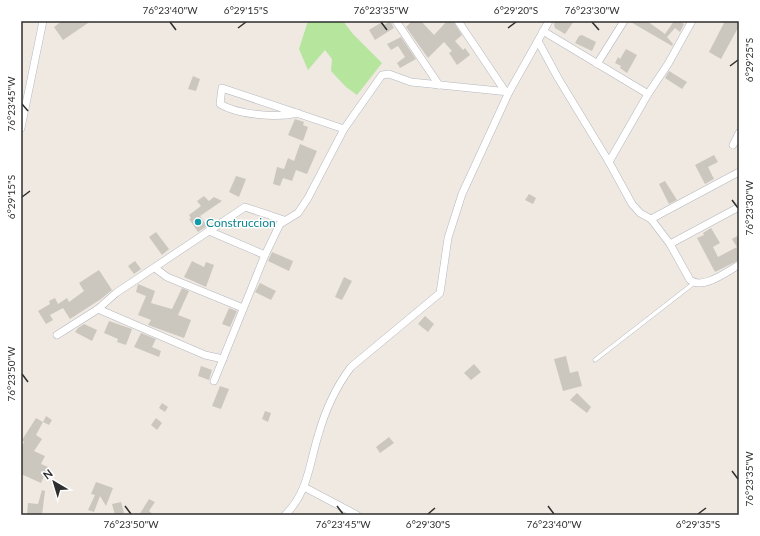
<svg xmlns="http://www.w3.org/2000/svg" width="760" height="536" font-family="Lato,sans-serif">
<rect width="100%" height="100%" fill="#efe9e1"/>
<!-- green -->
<path fill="#b6e59e" d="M308 21H343L353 34 382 63 357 95 346 87 331 71 332 59 325 50 308 70 299 49Z"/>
<!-- building -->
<g fill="#cbc7bf">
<path d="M62 21H91L63 40 54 27Z"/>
<path d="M390 21 394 28 375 40 369 30 382 22 384 25Z"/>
<path d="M412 21H421L434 35 447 21H453L462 35 455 41 463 50 465 48 470 55 457 65 449 53 452 51 444 42 428 58 406 27Z"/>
<path d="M556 21H574L565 34 555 28 554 24Z"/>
<path d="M629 21H647L665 34 674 21H679L684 24 680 32 675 28 667 37 673 44 672 46Z"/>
<path d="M725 21H739V26L721 59 709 52Z"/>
<path d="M582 35 596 42 592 51 575 43 579 36Z"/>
<path d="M401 37 416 59 400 68 397 63 405 57 398 46 391 50 387 44Z"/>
<path d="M626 49 637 55 627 73 620 68 621 66 615 63 618 57 620 59Z"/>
<path d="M669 71 687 82 682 89 665 78Z"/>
<path d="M193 76 200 79 196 91 188 89Z"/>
<path d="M295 119 304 122 303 125 308 127 303 141 288 135Z"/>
<path d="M300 144 317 151 307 174 296 170 292 181 283 178 280 186 273 184 277 167 284 169 288 158 294 161Z"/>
<path d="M714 155 718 162 708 167 714 179 705 184 695 165Z"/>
<path d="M236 176 246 179 239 197 229 192Z"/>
<path d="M665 181 677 200 669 204 659 184Z"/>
<path d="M529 194 536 198 533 204 525 200Z"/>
<path d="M204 196 209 201 214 197 222 201 200 216 207 226 198 232 189 219 191 218 189 215 201 206 197 201Z"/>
<path d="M711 228 720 243 713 247 718 257 737 247 732 239 739 235V260L715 272 697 238 704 235 703 233Z"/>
<path d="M156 232 169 249 162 255 149 237Z"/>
<path d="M272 252 293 261 289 271 268 261Z"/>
<path d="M135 261 141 269 134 274 128 266Z"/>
<path d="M192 261 204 267 206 262 214 265 206 287 184 277Z"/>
<path d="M99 270 112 290 101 299 70 319 63 308 50 315 53 320 46 324 38 311 50 304 49 301 55 298 58 304 67 298 69 302 84 291 79 283Z"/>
<path d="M344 277 352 281 342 300 335 297Z"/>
<path d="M260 283 276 291 271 300 255 292Z"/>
<path d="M138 284 155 291 151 303 172 309 182 288 189 291 178 315 191 320 184 338 148 325 151 320 138 315 146 296 136 292Z"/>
<path d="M229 308 237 311 230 327 222 324Z"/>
<path d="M425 316 434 324 428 332 418 324Z"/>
<path d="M109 321 132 329 126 345 117 342 118 339 104 333Z"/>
<path d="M84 324 97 330 92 341 75 332 78 328Z"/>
<path d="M141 333 156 339 152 347 161 351 159 357 134 347Z"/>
<path d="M566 356 570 373 578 371 582 386 563 391 554 359Z"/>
<path d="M474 364 481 372 471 380 464 373Z"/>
<path d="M201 366 212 370 209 380 198 376Z"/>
<path d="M220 386 229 389 221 409 212 406Z"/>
<path d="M577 393 591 407 587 413 570 400Z"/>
<path d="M162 403 168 407 165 412 159 408Z"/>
<path d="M265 411 271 413 268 422 262 419Z"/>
<path d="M46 416 52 420 49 425 43 422Z"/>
<path d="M36 418 43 422 36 435 42 439 34 451 45 456 41 464 48 467 41 483 21 474V449L24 442 22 440Z"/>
<path d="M156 418 162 423 157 430 151 425Z"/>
<path d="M389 437 394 443 380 453 376 447Z"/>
<path d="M96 482 113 488 106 506 100 496 94 512 88 510 95 495 91 494Z"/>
<path d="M42 490 45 491 42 515H27L28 503 38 504Z"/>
<path d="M149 499 155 502 149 511 154 515H139Z"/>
<path d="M121 502 124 513 115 515 112 504Z"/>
</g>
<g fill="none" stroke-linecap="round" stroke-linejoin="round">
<!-- lane casing -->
<g stroke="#b4b7c1" stroke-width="4.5">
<path id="lane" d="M595 360 694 283"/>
</g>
<!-- street casing -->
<g stroke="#b4b7c1" stroke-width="8">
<g id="street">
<path d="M396 21 439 85"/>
<path d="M458 21 505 91"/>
<path d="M543 31 648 94"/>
<path d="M538 41 558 78 609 162 632 204 640 213 651 219 670 244 690 280C703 290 726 272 739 265"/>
<path d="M597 64 624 21"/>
<path d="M298 113C277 118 238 115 220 104L222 88 344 129"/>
<path d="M21 128 43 21"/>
<path d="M733 145 739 133"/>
<path d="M609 162 648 94 668 64 692 21"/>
<path d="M651 219 739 172"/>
<path d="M209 231 265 255"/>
<path d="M670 244 739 207"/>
<path d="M155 268 167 277 243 308"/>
<path d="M98 309 116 293 245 207 284 220"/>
<path d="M57 335 98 309 205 355 223 359"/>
<path d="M214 381 265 255 280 224 298 213 308 198 344 129 382 75 389 74 411 82 509 92"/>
<path d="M304 487 357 515"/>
<path d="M285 515C308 493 309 465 318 436 325 411 335 388 351 367L440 293 448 238 462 194 509 92 549 21"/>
</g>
</g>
<!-- lane -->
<use href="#lane" stroke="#fff" stroke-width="3.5"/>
<!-- street -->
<use href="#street" stroke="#fff" stroke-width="7"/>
</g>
<!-- ticks -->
<path fill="none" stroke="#2e2e2e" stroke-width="1.5" d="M170 22 176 30M381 22 387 30M592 22 599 30M238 28 246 22M508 28 516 22M730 66 738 60M22 104 28 111M22 197 30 191M732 200 738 208M22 374 28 382M732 471 738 479M125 506 131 514M337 506 343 514M548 506 554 514M428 514 435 508M698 514 706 508"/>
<!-- markers -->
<circle fill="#0f9aa8" stroke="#fff" stroke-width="1.5" cx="198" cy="222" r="4"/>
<g text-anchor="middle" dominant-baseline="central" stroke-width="3" stroke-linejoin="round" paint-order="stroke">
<!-- culture labels -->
<g font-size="12" fill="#0d838f" stroke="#fff" text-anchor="start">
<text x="206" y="222">Construccion</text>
</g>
</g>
<!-- border -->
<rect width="760" height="536" fill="none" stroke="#ffffff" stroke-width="44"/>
<!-- north arrow -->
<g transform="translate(54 482) rotate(322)" stroke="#ffffff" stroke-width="3" paint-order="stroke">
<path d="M0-3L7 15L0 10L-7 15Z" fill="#2e2e2e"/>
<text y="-6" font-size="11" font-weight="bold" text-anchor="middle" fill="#2e2e2e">N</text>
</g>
<rect x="22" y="22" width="716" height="492" fill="none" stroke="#2e2e2e" stroke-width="1.5"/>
<g font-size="10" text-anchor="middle" fill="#2e2e2e">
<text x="170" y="14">76°23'40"W</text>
<text x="246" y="14">6°29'15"S</text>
<text x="381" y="14">76°23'35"W</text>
<text x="516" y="14">6°29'20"S</text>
<text x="592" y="14">76°23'30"W</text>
<text transform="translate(749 60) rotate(-90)" y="4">6°29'25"S</text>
<text transform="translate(11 104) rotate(-90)" y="4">76°23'45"W</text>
<text transform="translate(11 197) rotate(-90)" y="4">6°29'15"S</text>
<text transform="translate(749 208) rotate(-90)" y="4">76°23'30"W</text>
<text transform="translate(11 374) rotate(-90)" y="4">76°23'50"W</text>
<text transform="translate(749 479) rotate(-90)" y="4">76°23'35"W</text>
<text x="131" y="528">76°23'50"W</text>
<text x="343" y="528">76°23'45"W</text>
<text x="428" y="528">6°29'30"S</text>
<text x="554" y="528">76°23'40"W</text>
<text x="698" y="528">6°29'35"S</text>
</g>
</svg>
